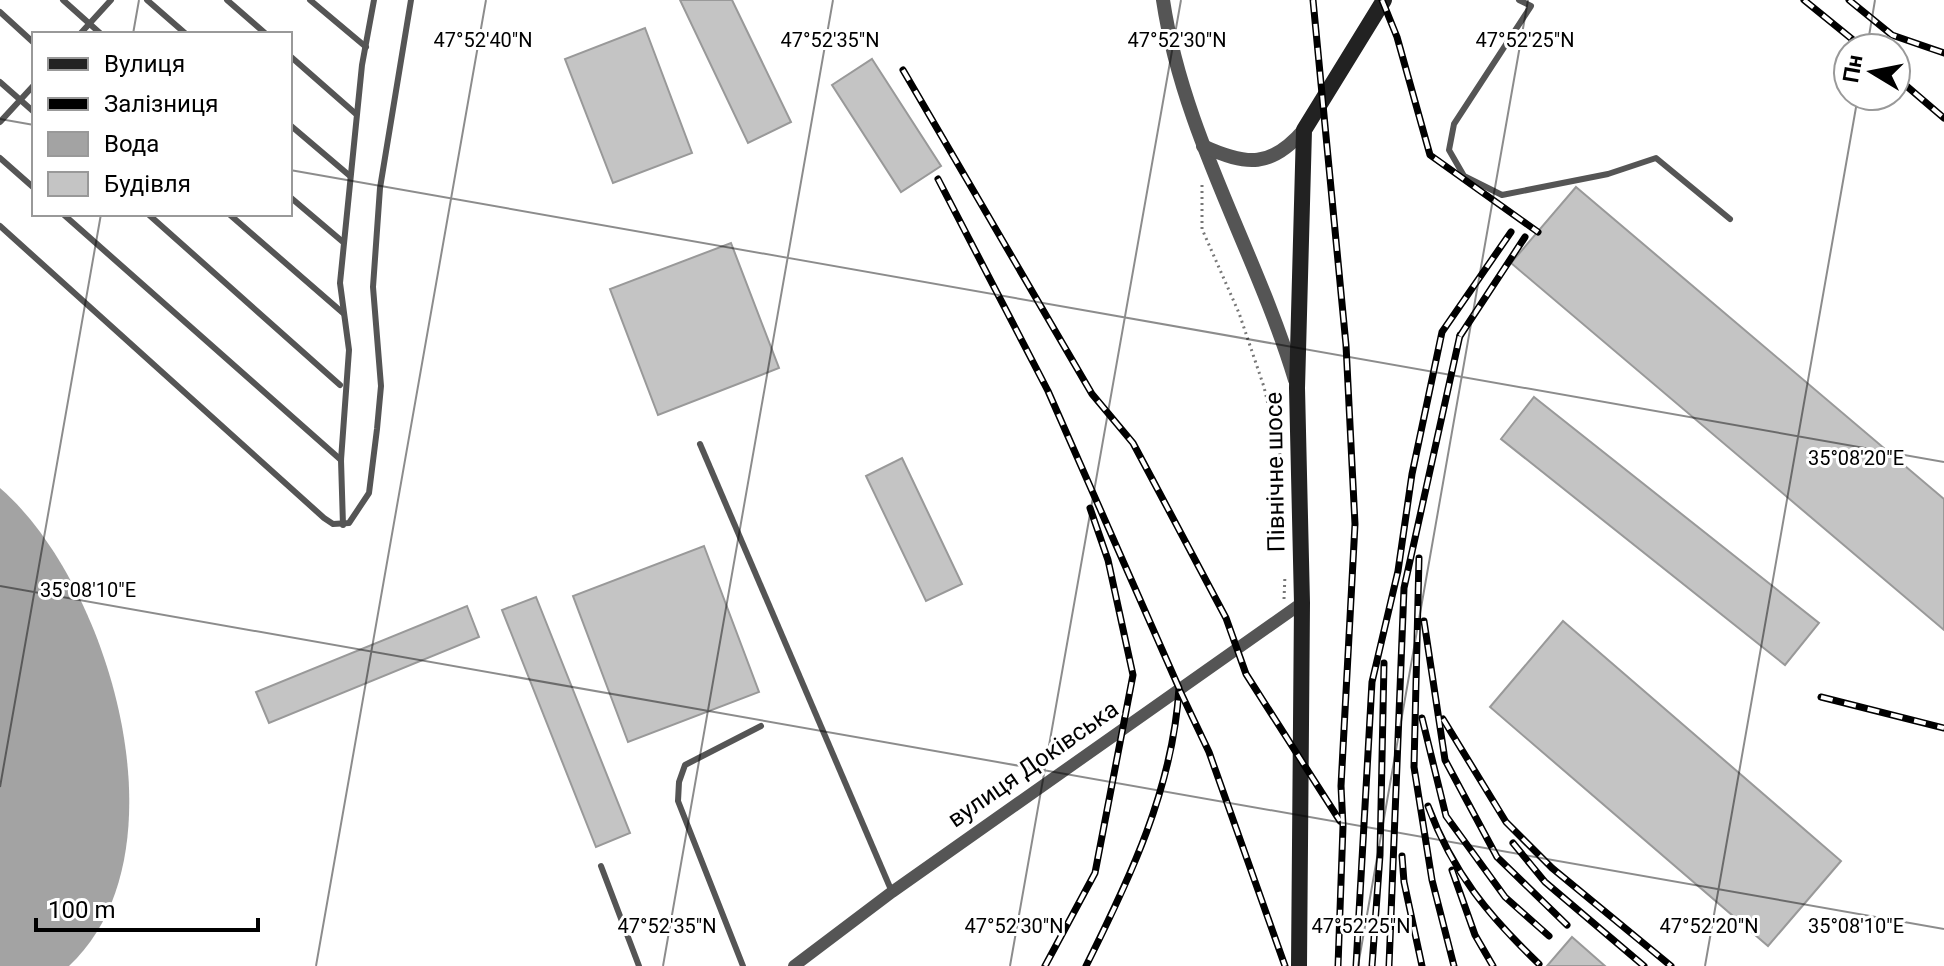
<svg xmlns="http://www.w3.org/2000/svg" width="1944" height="966" font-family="Roboto,sans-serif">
<rect width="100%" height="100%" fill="#fff"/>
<!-- water -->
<path fill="#a3a3a3" d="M0 488C109 582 190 853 69 966H0Z"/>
<!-- building -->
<g fill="#c4c4c4" stroke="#999" stroke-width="2">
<path d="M680 0H732L791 122 748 143Z"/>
<path d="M645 28 692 153 613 183 565 59Z"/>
<path d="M872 59 941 166 901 192 832 85Z"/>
<path d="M1576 187 1944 499V630L1511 263Z"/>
<path d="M731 243 779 368 658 415 610 289Z"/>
<path d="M1534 397 1819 623 1785 665 1501 439Z"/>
<path d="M902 458 962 584 926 601 866 476Z"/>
<path d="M704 546 759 692 628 742 573 596Z"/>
<path d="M536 597 630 833 596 847 502 610Z"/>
<path d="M467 606 479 637 269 723 256 692Z"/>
<path d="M1563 621 1841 861 1768 946 1490 707Z"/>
<path d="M1572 937 1605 966H1547Z"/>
</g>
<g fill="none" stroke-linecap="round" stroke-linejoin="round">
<!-- path -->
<g stroke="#777" stroke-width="3" stroke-dasharray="2 4" stroke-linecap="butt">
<path d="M1202 185V229L1239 313 1264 387 1282 463"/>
<path d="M1284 599 1285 575"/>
</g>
<!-- service -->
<g stroke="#555" stroke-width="6">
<path d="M63 0 101 34"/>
<path d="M147 0 186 34"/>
<path d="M227 0 266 34"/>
<path d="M310 0 366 47"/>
<path d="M1519 0 1531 6 1454 124 1449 150 1464 176 1502 195 1608 174 1656 158 1730 219"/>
<path d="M0 12 34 43"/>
<path d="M80 34 111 0"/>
<path d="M290 56 356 114"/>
<path d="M0 82 34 112"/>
<path d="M0 122 34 85"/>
<path d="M290 125 350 176"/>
<path d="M0 158 34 188"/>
<path d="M290 197 343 242"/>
<path d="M63 214 341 460"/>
<path d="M148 214 340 385"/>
<path d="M229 214 343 313"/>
<path d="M0 226 324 518 333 524 349 523 369 493 377 429 381 386 373 287 380 188 411 0"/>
<path d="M700 444 892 892"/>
<path d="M343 525 341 460 349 350 340 283 362 65 374 0"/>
<path d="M601 866 639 966"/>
<path d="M743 966 678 801 679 782 685 765 761 726"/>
</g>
<!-- minor -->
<path stroke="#555" stroke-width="12" d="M794 966 892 892 1302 603"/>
<!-- tertiary -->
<g stroke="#555" stroke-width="14">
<path d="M1163 0C1183 134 1256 251 1295 380"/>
<path d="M1203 146C1247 166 1271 168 1304 130"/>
</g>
<!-- secondary -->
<path stroke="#222" stroke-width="16" d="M1299 966 1302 603 1297 388 1304 130 1384 0"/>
<!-- rail casing -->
<g stroke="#000" stroke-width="7">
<g id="rail">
<path d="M1313 0 1346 345 1355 524 1341 786 1343 826 1338 966"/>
<path d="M1382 0 1397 37 1430 155 1538 232"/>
<path d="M1804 0 1863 48"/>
<path d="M1849 0 1892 35 1944 53"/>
<path d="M903 70 1092 394 1133 443 1226 618 1246 674 1340 821"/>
<path d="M1896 77 1944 118"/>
<path d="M938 179 1048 391 1179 688C1173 788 1130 878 1086 966"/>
<path d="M1460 336 1525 237"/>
<path d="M1419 558 1414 767 1432 880 1454 966"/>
<path d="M1424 621 1445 760 1497 857 1567 925"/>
<path d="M1180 691 1209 752 1285 966"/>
<path d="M1821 697 1944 728"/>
<path d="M1422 718 1446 816 1505 897 1549 936"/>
<path d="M1443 719 1506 822 1552 868 1671 966"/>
<path d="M1428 806C1453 873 1488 915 1539 964"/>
<path d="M1513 843 1545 882 1644 966"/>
<path d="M1402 856 1404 882 1422 966"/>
<path d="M1452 870 1475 935 1493 966"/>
<path d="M1045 966 1095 873 1133 675 1108 560 1090 508"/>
<path d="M1356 966 1372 682 1398 571 1412 474 1442 332 1511 232"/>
<path d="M1372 966 1380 855 1384 663"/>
<path d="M1389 966 1404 588 1460 335"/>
</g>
</g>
<!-- rail -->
<use href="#rail" stroke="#fff" stroke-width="4" stroke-dasharray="12" stroke-linecap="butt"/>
</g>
<!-- ticks -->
<path fill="none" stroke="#000" stroke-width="2" stroke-opacity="0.45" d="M133 34 139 0M1867 48 1875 0M0 119 34 125M290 170 1944 462M0 586 1944 929M0 787 101 214M316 966 486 0M663 966 833 0M1010 966 1181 0M1358 966 1528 0M1705 966 1858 96"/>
<g text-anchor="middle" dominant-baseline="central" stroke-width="6" stroke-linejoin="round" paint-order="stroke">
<!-- street labels -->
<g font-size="24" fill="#000" stroke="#fff">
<text transform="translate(1275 472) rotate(-91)">Північне шосе</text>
<text transform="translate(1033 764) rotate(-35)">вулиця Доківська</text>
</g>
</g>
<g font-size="20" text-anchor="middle" fill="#000" stroke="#fff" stroke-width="6" stroke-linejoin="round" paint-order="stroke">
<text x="830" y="47">47°52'35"N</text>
<text x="483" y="47">47°52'40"N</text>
<text x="1177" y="47">47°52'30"N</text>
<text x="1525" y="47">47°52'25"N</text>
<text x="1856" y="465">35°08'20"E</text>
<text x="88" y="597">35°08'10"E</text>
<text x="1856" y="933">35°08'10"E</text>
<text x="667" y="933">47°52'35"N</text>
<text x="1014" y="933">47°52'30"N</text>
<text x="1361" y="933">47°52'25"N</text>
<text x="1709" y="933">47°52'20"N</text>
</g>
<!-- legend -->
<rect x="32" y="32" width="260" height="184" fill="#ffffff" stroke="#999999" stroke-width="2"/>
<rect x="48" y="58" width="40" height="12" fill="#222222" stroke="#999999" stroke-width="2"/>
<text x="104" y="72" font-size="24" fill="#000000">Вулиця</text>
<rect x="48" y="98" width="40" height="12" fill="#000000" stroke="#999999" stroke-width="2"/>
<text x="104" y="112" font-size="24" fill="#000000">Залізниця</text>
<rect x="48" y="132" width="40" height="24" fill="#a3a3a3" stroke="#999999" stroke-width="2"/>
<text x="104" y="152" font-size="24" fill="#000000">Вода</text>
<rect x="48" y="172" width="40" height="24" fill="#c4c4c4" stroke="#999999" stroke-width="2"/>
<text x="104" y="192" font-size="24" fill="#000000">Будівля</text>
<!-- north arrow -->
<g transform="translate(1872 72) rotate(280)"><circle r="38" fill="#ffffff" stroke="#999999" stroke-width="2"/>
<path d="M0-6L14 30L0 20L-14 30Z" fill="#000000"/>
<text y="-12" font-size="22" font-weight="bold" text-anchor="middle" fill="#000000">Пн</text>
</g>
<!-- scale -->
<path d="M36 918v12h222v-12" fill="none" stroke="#000000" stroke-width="4"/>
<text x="48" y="918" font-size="24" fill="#000000" stroke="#ffffff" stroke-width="6" paint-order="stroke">100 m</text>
</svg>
